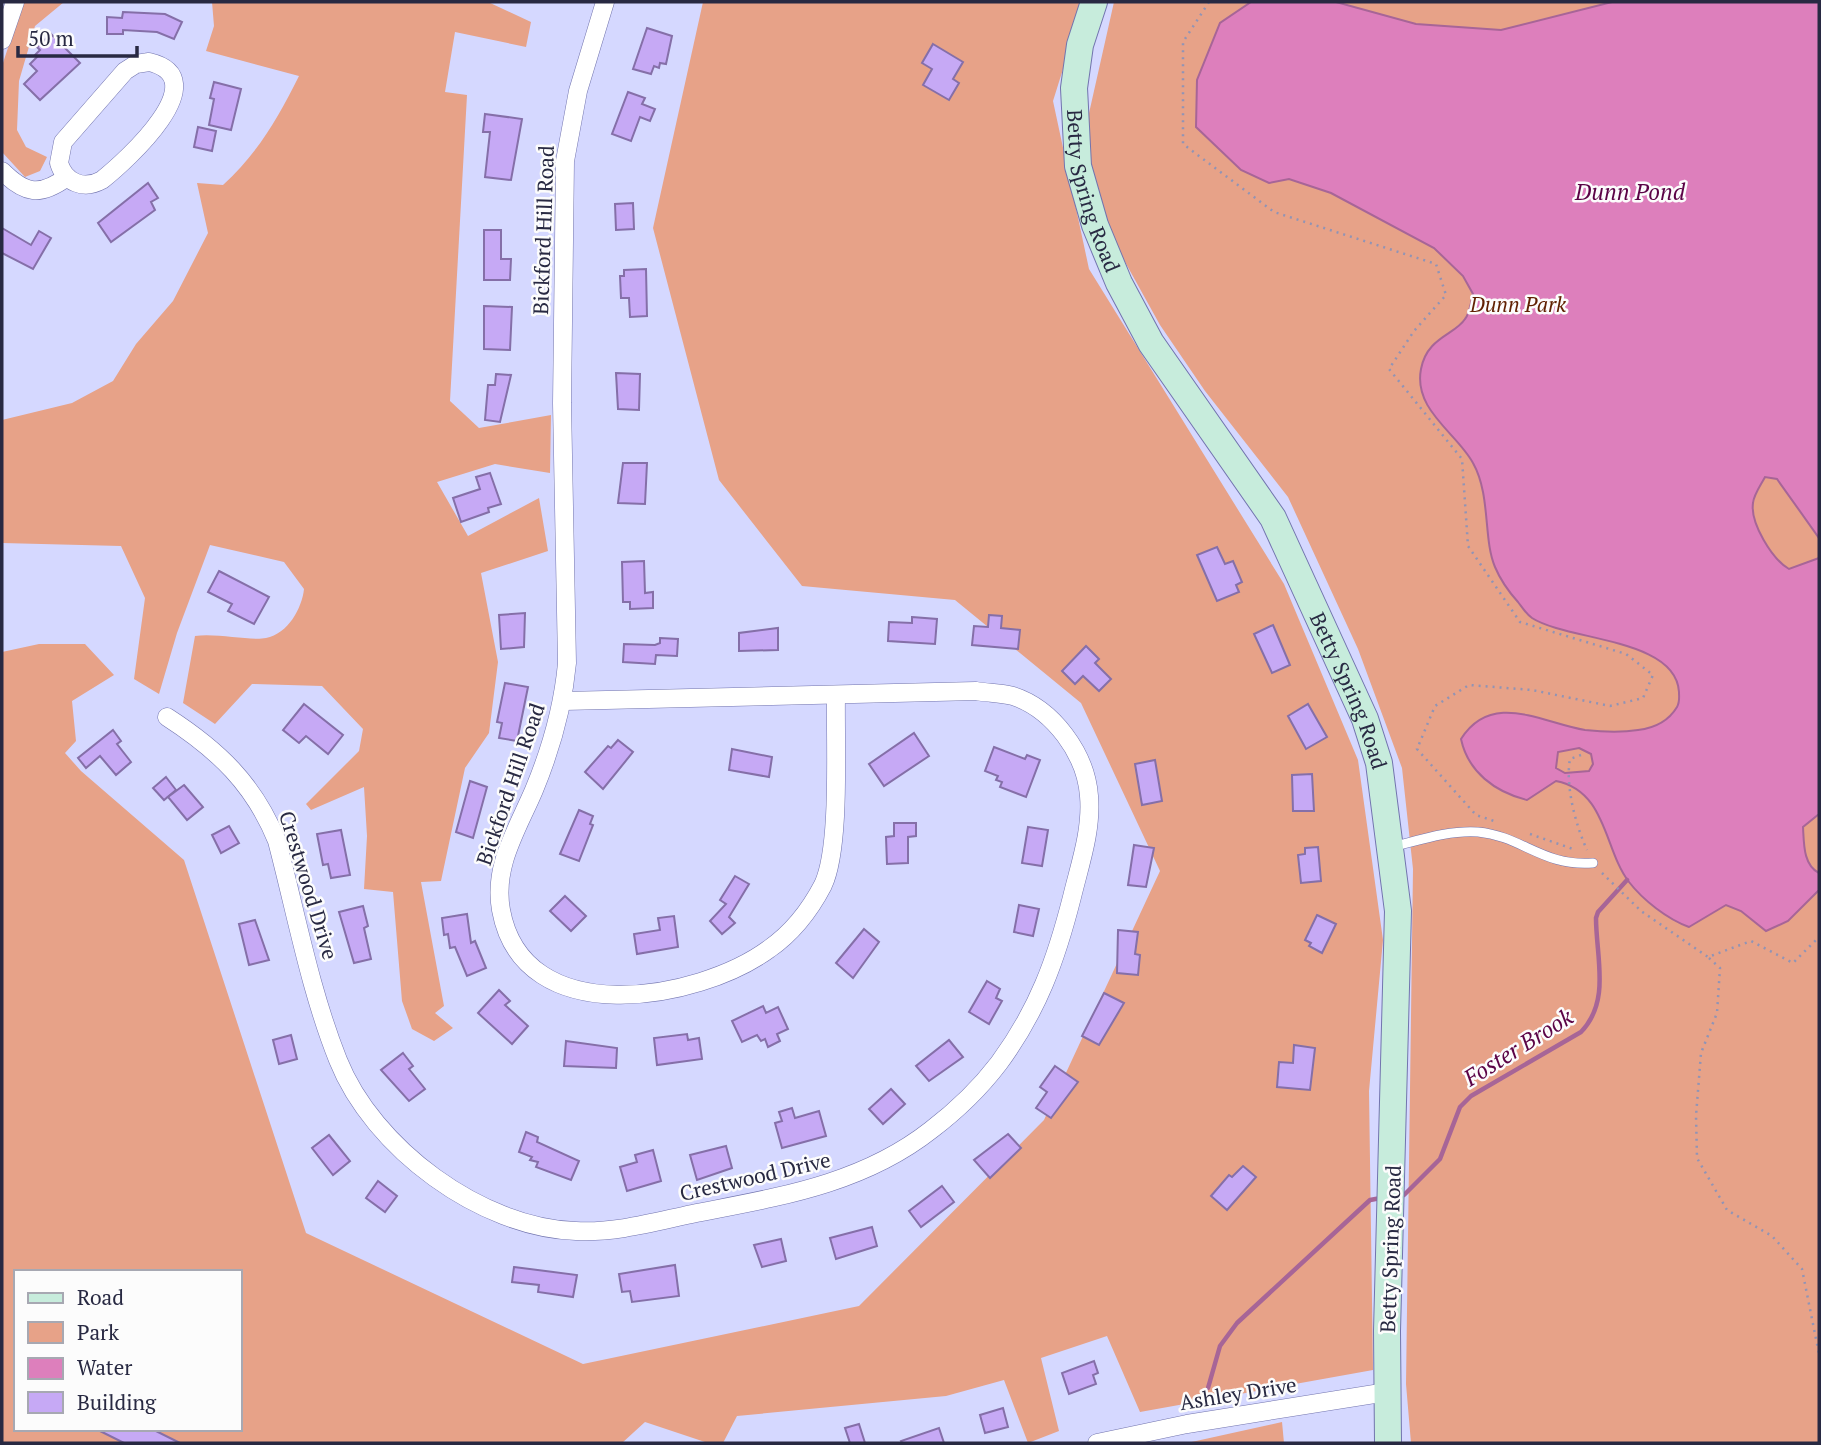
<svg xmlns="http://www.w3.org/2000/svg" width="1821" height="1445" font-family="'PT Serif',serif">
<rect width="100%" height="100%" fill="#d5d8ff"/>
<!-- green -->
<g fill="#e7a288" fill-rule="evenodd">
<path d="M23 2H64L35 26 19 81 17 130 26 147 47 157 40 171 25 177 2 152V66Z"/>
<path d="M212 2H488L531 22 526 47 455 32 445 92 467 95 450 401 479 428 551 415 550 473 495 464 437 482 468 536 539 498 548 551 481 573 498 662 489 733 465 768 441 881 421 882 444 1006 435 1013 453 1028 434 1041 412 1029 402 1001 393 892 364 889 367 836 364 787 311 810 306 804 359 751 363 729 322 686 252 684 215 724 183 703 195 636C217 633 250 641 266 638 288 634 302 608 304 589L284 562 210 545 177 633 159 694 134 679 145 598 121 546 2 543V420L72 403 113 381 136 344 173 301 208 233 197 183 223 185C258 153 278 118 299 76L206 51 214 26Z"/>
<path d="M703 2H1084L1053 101 1089 269 1284 584 1358 760 1383 940 1369 1091 1373 1370 1140 1412 1107 1336 1041 1358 1059 1431 1028 1443 1004 1380 946 1396 737 1416 723 1443H708L645 1422 622 1443H2V652L39 644H85L114 675 72 701 76 741 65 753 81 771 184 860 306 1233 583 1364 859 1306 1044 1120 1160 871 1081 703 955 600 802 586 719 480 653 228ZM16 1272H240V1429H16Z"/>
<path d="M1114 2H1819V1443H1411L1406 1384 1413 869 1402 768 1358 649 1288 497 1205 391 1160 325 1099 215 1085 131Z"/>
<path d="M1282 1422 1284 1443H1187Z"/>
</g>
<!-- water -->
<path fill="#dd7fbc" stroke="#a76597" stroke-width="2" fill-rule="evenodd" d="M1251 2H1336L1416 24 1501 30 1612 2H1819V538L1777 479 1765 477C1761 485 1754 494 1753 503 1750 523 1772 559 1789 569L1819 558V814L1803 827C1804 843 1803 865 1819 873V890L1788 921 1766 931 1741 911 1726 905 1689 927C1667 919 1643 900 1629 882 1604 850 1607 791 1556 781L1527 800C1495 792 1468 772 1461 739 1492 690 1542 723 1585 730 1603 732 1620 733 1638 730 1655 728 1668 722 1677 707 1680 702 1679 698 1679 692 1676 638 1568 641 1532 618 1526 614 1522 607 1518 602 1509 592 1500 579 1495 567 1483 539 1491 495 1473 463 1457 433 1413 410 1421 369 1427 337 1455 335 1465 319 1470 313 1471 302 1473 294L1463 276 1434 248 1331 193 1289 179 1269 183 1241 170 1196 127 1197 80 1220 23ZM1579 748 1591 754 1593 764 1589 771 1565 773 1556 768 1558 752Z"/>
<g fill="none" stroke-linecap="round" stroke-linejoin="round">
<!-- stream -->
<g stroke="#a76597" stroke-width="4.5">
<path d="M1404 1195 1440 1159 1460 1107 1471 1096 1581 1032C1611 1001 1596 957 1596 918L1598 912 1627 880"/>
<path d="M1208 1388 1220 1346 1237 1323 1370 1200 1381 1198"/>
</g>
</g>
<!-- building -->
<g fill="#c6a9f5" stroke="#856fa8" stroke-width="2">
<path d="M123 12 165 14 182 22 174 39 157 32 123 30V34H107V17L122 18Z"/>
<path d="M647 28 672 36 666 64 660 63 659 68 654 66 651 74 633 69Z"/>
<path d="M51 34 80 63 40 100 24 84 37 71 30 64 37 57 35 55 40 50 37 47Z"/>
<path d="M933 44 963 62 953 79 959 83 949 100 923 85 932 69 922 63Z"/>
<path d="M214 82 241 89 231 130 209 125 214 99 210 98Z"/>
<path d="M628 92 645 98 642 104 655 109 650 121 640 117 631 141 612 134Z"/>
<path d="M485 114 522 119 511 180 485 177 490 132H483Z"/>
<path d="M198 127 216 131 212 151 194 147Z"/>
<path d="M148 183 158 198 151 202 155 210 111 242 98 223Z"/>
<path d="M633 203 634 229 616 230 615 204Z"/>
<path d="M2 228 31 245 39 231 51 238 33 269 2 253Z"/>
<path d="M484 230H501V259H511L510 280H484Z"/>
<path d="M646 269 647 316 630 317 629 298H621L620 276H624V270Z"/>
<path d="M484 306 512 307 510 350 484 349Z"/>
<path d="M616 373 640 374 639 410 618 409Z"/>
<path d="M496 374 511 375 500 422 485 420 488 385H495Z"/>
<path d="M623 463H647L645 504 618 503Z"/>
<path d="M490 473 501 504 488 508 489 512 461 522 453 498 480 489 476 477Z"/>
<path d="M1217 547 1225 564 1233 561 1242 582 1236 585 1239 592 1217 601 1197 555Z"/>
<path d="M644 561 645 593 653 592V608L630 609V602H623L622 562Z"/>
<path d="M219 571 269 597 254 624 228 611 232 604 208 592Z"/>
<path d="M525 613 524 647 501 649 499 615Z"/>
<path d="M989 615 1002 616 1001 628 1020 630 1018 649 972 645 974 626 988 627Z"/>
<path d="M912 617 937 619 935 644 888 641 889 622 912 623Z"/>
<path d="M1273 625 1290 665 1272 673 1254 634Z"/>
<path d="M778 628V650L739 651V633Z"/>
<path d="M660 638 678 639 677 656 656 655 655 664 623 662 624 644 655 645 660 643Z"/>
<path d="M1086 646 1099 659 1095 663 1111 679 1099 691 1083 676 1075 684 1062 671Z"/>
<path d="M505 683 528 687 517 741 499 738 502 723 497 722Z"/>
<path d="M304 704 343 735 328 754 306 736 299 743 283 730Z"/>
<path d="M1308 704 1327 737 1306 749 1288 716Z"/>
<path d="M113 730 121 741 117 744 131 762 116 775 100 756 86 768 78 758Z"/>
<path d="M914 733 929 756 884 786 869 764Z"/>
<path d="M618 740 633 752 603 789 585 772 608 746 611 748Z"/>
<path d="M994 747 1025 759 1027 755 1040 760 1026 797 1000 787 1002 782 996 780 998 776 985 771Z"/>
<path d="M732 749 772 757 769 777 729 770Z"/>
<path d="M1155 760 1162 801 1142 805 1135 764Z"/>
<path d="M1312 774 1314 811H1293L1292 775Z"/>
<path d="M166 777 176 790 164 800 153 788Z"/>
<path d="M470 781 487 787 473 838 456 832Z"/>
<path d="M184 785 203 807 187 820 168 797Z"/>
<path d="M579 810 593 816 590 824 593 825 579 861 560 854Z"/>
<path d="M894 823H916V836L908 837V863L887 864 886 837 894 836Z"/>
<path d="M229 826 239 843 221 853 212 835Z"/>
<path d="M1028 827 1048 830 1042 866 1022 863Z"/>
<path d="M341 830 350 875 331 878 328 864 323 865 317 834Z"/>
<path d="M1134 845 1154 848 1146 887 1128 885Z"/>
<path d="M1318 847 1321 881 1301 883 1298 855 1305 854V848Z"/>
<path d="M735 876 749 884 729 917 735 923 722 934 710 921 726 904 720 900Z"/>
<path d="M565 896 586 916 571 931 550 911Z"/>
<path d="M1019 905 1039 909 1033 936 1014 932Z"/>
<path d="M363 906 368 926 364 928 371 959 354 963 339 912Z"/>
<path d="M467 914 471 943 475 941 486 968 467 976 455 947 450 948 448 934 444 935 442 918Z"/>
<path d="M1317 915 1336 924 1322 953 1309 946 1311 943 1305 940Z"/>
<path d="M674 916 678 947 637 954 634 934 660 930 658 918Z"/>
<path d="M255 920 269 960 249 965 239 924Z"/>
<path d="M864 929 879 942 853 978 836 963Z"/>
<path d="M1118 930 1138 932 1135 954 1140 955 1138 975 1117 973Z"/>
<path d="M987 981 1000 989 996 998 1002 1001 989 1024 969 1012Z"/>
<path d="M499 990 510 1001 505 1005 528 1026 512 1044 478 1013Z"/>
<path d="M1104 993 1124 1003 1099 1045 1082 1036Z"/>
<path d="M763 1006 766 1013 778 1007 788 1029 777 1034 780 1041 768 1047 765 1039 761 1041 757 1035 742 1042 732 1021Z"/>
<path d="M687 1034 688 1040 699 1038 702 1059 657 1065 654 1038Z"/>
<path d="M291 1035 297 1059 279 1064 273 1040Z"/>
<path d="M949 1040 963 1057 929 1081 916 1066Z"/>
<path d="M566 1041 617 1048 616 1068 564 1066Z"/>
<path d="M1294 1045 1315 1048 1310 1090 1277 1087 1279 1062 1293 1063Z"/>
<path d="M403 1053 413 1066 409 1069 425 1089 409 1101 381 1070Z"/>
<path d="M1055 1066 1078 1082 1051 1118 1036 1108 1047 1092 1040 1087Z"/>
<path d="M891 1089 905 1104 883 1124 869 1109Z"/>
<path d="M792 1108 795 1118 819 1111 826 1136 782 1148 775 1123 782 1121 779 1112Z"/>
<path d="M526 1132 538 1137 537 1142 579 1161 571 1180 536 1167 538 1162 530 1160 532 1157 519 1152Z"/>
<path d="M1008 1134 1021 1148 990 1178 974 1160Z"/>
<path d="M329 1135 350 1161 333 1175 312 1148Z"/>
<path d="M726 1146 732 1168 697 1180 690 1155Z"/>
<path d="M653 1150 661 1181 627 1191 620 1167 637 1162 635 1155Z"/>
<path d="M1243 1166 1256 1177 1227 1210 1211 1196 1229 1175 1232 1177Z"/>
<path d="M378 1181 397 1196 385 1212 366 1198Z"/>
<path d="M942 1186 954 1202 921 1227 909 1211Z"/>
<path d="M872 1227 877 1246 836 1259 830 1238Z"/>
<path d="M781 1239 786 1261 762 1267 754 1245Z"/>
<path d="M675 1265 679 1296 632 1302 630 1291 622 1292 619 1274Z"/>
<path d="M514 1267 577 1275 573 1297 538 1292 539 1285 512 1282Z"/>
<path d="M1094 1361 1098 1373 1093 1375 1096 1384 1069 1394 1062 1373Z"/>
<path d="M1003 1408 1008 1427 985 1433 980 1415Z"/>
<path d="M859 1424 865 1443H850L845 1428Z"/>
<path d="M939 1428 944 1443H902L901 1441Z"/>
<path d="M96 1429H152L180 1443H124Z"/>
</g>
<g fill="none" stroke-linecap="round" stroke-linejoin="round">
<!-- lane casing -->
<g stroke="#7274ae" stroke-width="10">
<path id="lane" d="M1392 847C1420 840 1449 830 1478 832 1522 836 1543 867 1593 863"/>
</g>
<!-- street casing -->
<g stroke="#7274ae" stroke-width="19">
<g id="street">
<path d="M605 2 578 91 565 161 562 403 567 663C563 707 551 749 534 790 517 830 493 866 501 910 523 1032 698 1001 769 949 792 933 810 910 823 885 841 847 835 742 836 696"/>
<path d="M2 40 15 2"/>
<path d="M149 62C218 78 126 161 102 180 84 190 65 183 59 163L63 142 125 71 136 64Z"/>
<path d="M2 171C25 194 40 197 67 177"/>
<path d="M167 717C218 750 254 784 277 841 296 913 310 990 338 1060 373 1148 481 1228 576 1231 616 1233 654 1222 692 1214 777 1197 861 1185 931 1130 956 1111 980 1088 999 1063 1038 1010 1056 960 1072 897 1080 864 1092 830 1089 796 1086 754 1053 709 1013 696 1001 693 988 693 976 691L564 701"/>
<path d="M1097 1443 1187 1424 1387 1392"/>
</g>
</g>
<!-- secondary casing -->
<g stroke="#7274ae" stroke-width="28">
<g id="secondary">
<path id="s1" d="M1094 2 1080 45 1074 88 1078 166 1095 225 1119 283 1151 343 1273 518 1365 719 1379 763 1398 911 1387 1331 1388 1443"/>
</g>
</g>
<!-- path -->
<g stroke="#9194b5" stroke-width="2.5" stroke-dasharray="2 5" stroke-linecap="butt">
<path d="M1209 2 1183 42V144L1274 212 1436 264 1446 295 1414 331 1389 369 1462 459 1468 546 1520 622 1626 654 1653 675 1643 698 1610 706 1532 690 1469 685 1435 706 1417 749 1476 815 1494 821"/>
<path d="M1581 755 1570 759C1565 786 1576 826 1587 850"/>
<path d="M1530 834 1573 849"/>
<path d="M1602 873 1641 911 1708 957 1751 941 1793 963 1819 937"/>
<path d="M1709 958 1720 968 1717 1013 1701 1053 1696 1116 1697 1158 1727 1210 1772 1236 1802 1269 1819 1354"/>
</g>
<!-- lane -->
<use href="#lane" stroke="#fff" stroke-width="9"/>
<!-- street -->
<use href="#street" stroke="#fff" stroke-width="18"/>
<!-- secondary -->
<use href="#secondary" stroke="#c7ecdc" stroke-width="26"/>
</g>
<g text-anchor="middle" dominant-baseline="central" stroke-width="5" stroke-linejoin="round" paint-order="stroke">
<!-- street labels -->
<g font-size="21" fill="#282942" stroke="#fcfcfc">
<text stroke="none"><textPath href="#s1" startOffset="194">Betty Spring Road</textPath></text>
<text transform="translate(543 230) rotate(-88)">Bickford Hill Road</text>
<text stroke="none"><textPath href="#s1" startOffset="761">Betty Spring Road</textPath></text>
<text transform="translate(510 784) rotate(-71)">Bickford Hill Road</text>
<text transform="translate(309 885) rotate(73)">Crestwood Drive</text>
<text transform="translate(755 1176) rotate(-13)">Crestwood Drive</text>
<text transform="translate(1390 1249) rotate(-88)">Betty Spring Road</text>
<text transform="translate(1238 1393) rotate(-9)">Ashley Drive</text>
</g>
<!-- park labels -->
<g font-size="21" font-style="italic" fill="#612103" stroke="#fcfcfc">
<text x="1518" y="304">Dunn Park</text>
</g>
<!-- water labels -->
<g font-size="23" font-style="italic" fill="#5b0346" stroke="#fcfcfc">
<text x="1630" y="191">Dunn Pond</text>
<text transform="translate(1518 1047) rotate(-32)">Foster Brook</text>
</g>
</g>
<!-- border -->
<rect width="1821" height="1445" fill="none" stroke="#282942" stroke-width="7"/>
<!-- legend -->
<rect x="14" y="1270" width="228" height="161" fill="#fcfcfc" stroke="#a7a8b2" stroke-width="2"/>
<rect x="28" y="1293" width="35" height="10" fill="#c7ecdc" stroke="#a7a8b2" stroke-width="2"/>
<text x="77" y="1305" font-size="21" fill="#282942">Road</text>
<rect x="28" y="1322" width="35" height="21" fill="#e7a288" stroke="#a7a8b2" stroke-width="2"/>
<text x="77" y="1340" font-size="21" fill="#282942">Park</text>
<rect x="28" y="1358" width="35" height="21" fill="#dd7fbc" stroke="#a7a8b2" stroke-width="2"/>
<text x="77" y="1375" font-size="21" fill="#282942">Water</text>
<rect x="28" y="1392" width="35" height="21" fill="#c6a9f5" stroke="#a7a8b2" stroke-width="2"/>
<text x="77" y="1410" font-size="21" fill="#282942">Building</text>
<!-- scale -->
<path d="M18 46v10h119v-10" fill="none" stroke="#282942" stroke-width="3.5"/>
<text x="28" y="46" font-size="21" fill="#282942" stroke="#fcfcfc" stroke-width="5" paint-order="stroke">50 m</text>
</svg>
